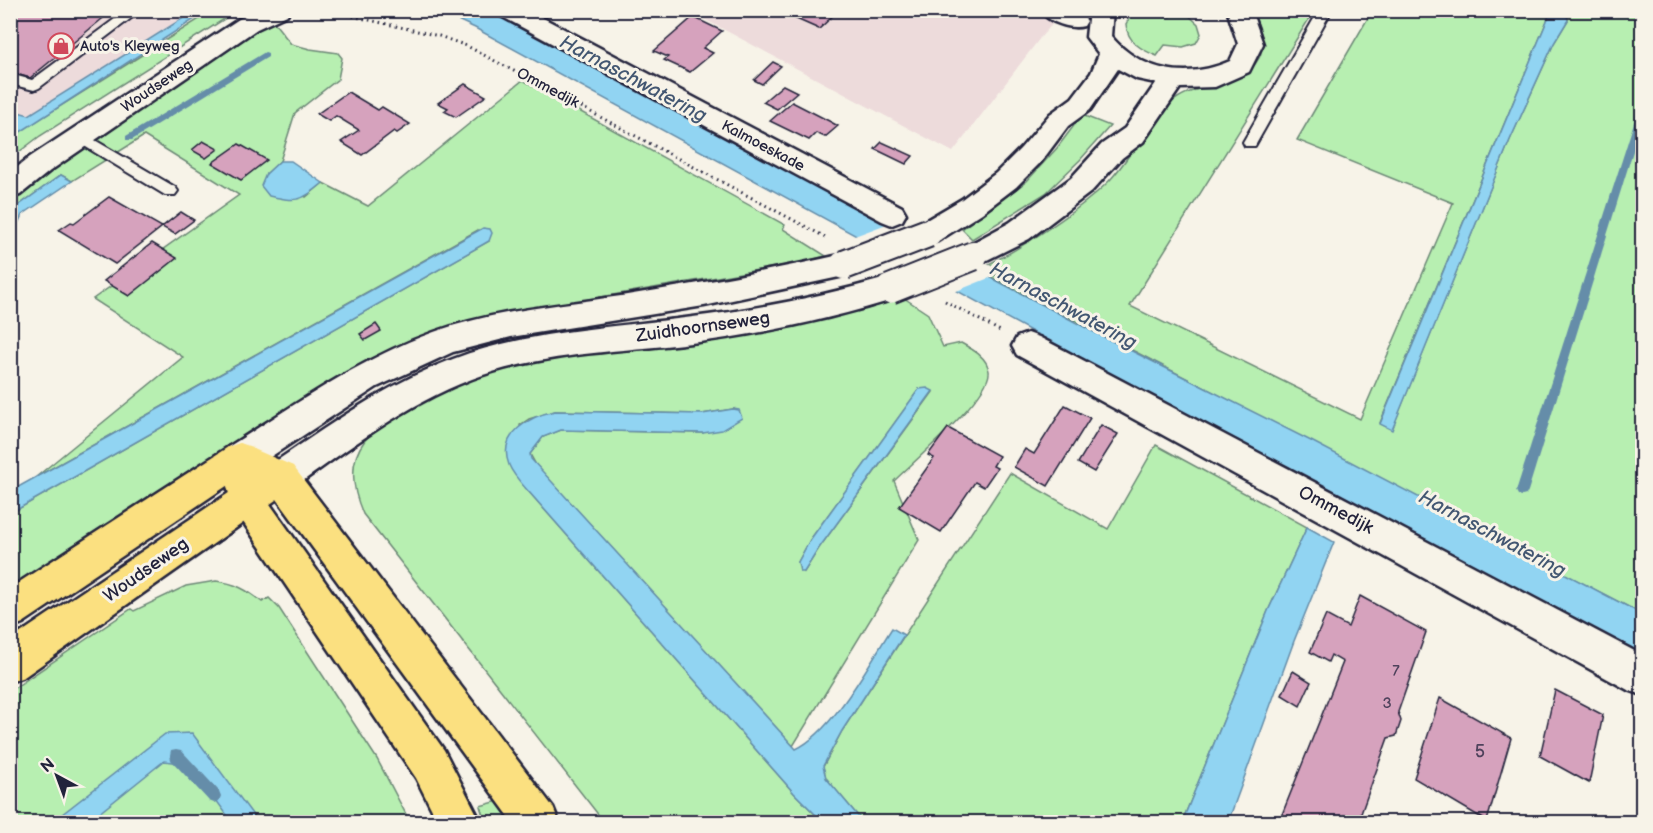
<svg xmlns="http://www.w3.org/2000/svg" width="1653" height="833" font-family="'Balsamiq Sans',sans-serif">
<rect width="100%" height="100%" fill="#f7f3e8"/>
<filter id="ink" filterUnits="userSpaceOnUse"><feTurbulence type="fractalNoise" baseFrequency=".0167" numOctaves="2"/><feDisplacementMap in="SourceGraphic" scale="12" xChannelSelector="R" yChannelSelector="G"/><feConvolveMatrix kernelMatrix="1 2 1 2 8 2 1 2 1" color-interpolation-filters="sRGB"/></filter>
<g filter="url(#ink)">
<!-- built -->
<g fill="#eddbdb">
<path d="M10 11H204L29 115 11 110Z"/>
<path d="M689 11H1064L1040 38 953 152Z"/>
</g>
<!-- green -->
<g fill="#b7efb1" stroke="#6c8876" stroke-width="1.5" fill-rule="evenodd">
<path d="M212 11H237L40 136 11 158V137Z"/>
<path d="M1175 11H1184L1198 24 1201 34 1196 43 1183 47 1165 45 1157 56C1142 50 1127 42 1126 24L1130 17 1149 12 1170 17Z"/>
<path d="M1252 11H1314L1130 306 1360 419 1453 203 1297 140 1372 11H1551L1380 423 1392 429 1510 140 1554 43 1568 20 1566 11H1642V614L991 277 1001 273 1029 288 1028 284 989 264C1025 246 1081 209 1109 181 1133 156 1146 121 1175 100 1200 81 1242 90 1259 58 1267 42 1259 25 1252 11Z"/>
<path d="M273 21 291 44 310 49 338 53 342 58 338 79 295 113 280 161 266 174 306 197 323 183 368 206 523 80 785 225 783 229 826 256 799 263 572 302 459 325 11 596V513L489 241 478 230 36 477 183 357 93 299 239 195 144 136 72 181 61 175 11 211V193L191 70Z"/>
<path d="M1082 115 1110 126 1080 160 1046 193 972 239 962 229 1027 181 1057 148Z"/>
<path d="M904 298 928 314 943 347 961 343C972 349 987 357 989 371 992 395 913 462 894 481L919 540 793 746 536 465 530 454 543 437 561 430 703 433 733 409 702 414 555 411 529 419 520 425 529 492 794 793 823 822H604L363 514C331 440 384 421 440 392 456 384 475 370 493 366 527 359 565 352 600 349 629 347 658 349 687 345 760 334 833 320 904 298ZM919 389 933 392 819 548 804 572 798 562 810 540Z"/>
<path d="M1156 445 1307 527 1268 611 1182 822H863L826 778 823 767 842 731 1010 473 1108 529Z"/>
<path d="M216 581C235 583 247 590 262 602L269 598 279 608 377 759 410 822H11L10 691 131 609 134 611 186 586Z"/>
<path d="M506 799 524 822H485L480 806Z"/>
</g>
<!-- water -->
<g fill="#91d4f2" stroke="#658da9" stroke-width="1.5">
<path d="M196 10 207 11 11 138V127L13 125 11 124V110L29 115Z"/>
<path d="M438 11H491L768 160 1092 331 1313 442 1642 614V654L1161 402 475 28Z"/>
<path d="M1551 11H1566L1568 20 1554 43 1510 140 1392 430 1380 424Z"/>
<path d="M280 161H291L323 183C301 202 297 202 269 196L261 186 266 174Z"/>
<path d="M61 175 72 181 22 215 11 239V211Z"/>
<path d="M483 228 490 229 492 233 489 241 11 513V491Z"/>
<path d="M927 388 933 391 819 548 804 572H800L798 562 810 540 919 389Z"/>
<path d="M733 409 739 410 742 418 722 430 703 433 561 430 543 437 530 454 531 459 796 749C833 732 870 662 892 628L904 635 842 731 823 766 826 778 863 822H823L794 793 529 492C522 484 513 475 509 465 497 434 530 416 555 411L702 414Z"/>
<path d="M1307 527 1334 542 1294 641 1228 822H1182L1268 611Z"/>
<path d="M192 733 258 822H232L190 764 164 761 88 822H52L165 734Z"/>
</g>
<!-- pier -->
<path fill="#f7f3e8" d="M892 222 994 276 954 292 852 237Z"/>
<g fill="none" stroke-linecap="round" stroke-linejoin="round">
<!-- stream -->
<g fill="#658da9" fill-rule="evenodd">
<path d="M265 52 268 53V57L132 140H126V136Z"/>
<path d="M1642 107V122L1528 491 1526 495 1522 496 1518 495 1516 491 1638 110Z"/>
<path d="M176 749 181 750 219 791 221 796 219 801 214 803 209 801 171 760 170 755 171 750Z"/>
</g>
</g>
<!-- building -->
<g fill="#d6a2bd" stroke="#22223b" stroke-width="1.5">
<path d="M113 10 30 78 10 72 11 10Z"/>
<path d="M776 10H839L819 29Z"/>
<path d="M693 17 722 31 703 48 713 53 690 72 664 60 668 57 654 51Z"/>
<path d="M773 62 781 66 762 84 754 80Z"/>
<path d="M465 84 486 96 456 117 444 111 448 108 438 103Z"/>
<path d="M783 85 797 92 777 109 763 102Z"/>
<path d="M348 92 378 110 382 107 410 124 397 133 394 131 362 155 341 142 359 130 336 116 329 121 317 114Z"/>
<path d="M792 102 829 121 838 126 825 137 816 133 809 140 770 121Z"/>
<path d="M203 141 218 149 206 158 192 150Z"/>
<path d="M882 142 913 156 906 164 875 149Z"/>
<path d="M239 144 267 160 241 180 212 163Z"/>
<path d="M109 197 162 227 115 264 59 230 71 222 74 223Z"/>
<path d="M181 212 194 220 175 234 162 227Z"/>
<path d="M152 243 177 258 129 296 104 281Z"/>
<path d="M376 324 381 331 365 340 360 334Z"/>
<path d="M1065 405 1090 418 1048 486 1014 467 1025 449 1034 454Z"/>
<path d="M1101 425 1118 434 1094 472 1078 463Z"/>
<path d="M948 428 999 456 993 466 997 468 984 487 975 482 941 532 899 507 934 458 928 455Z"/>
<path d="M1360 596 1426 632 1398 712 1401 721 1396 736 1388 738 1358 822H1279L1343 662 1331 655 1328 662 1310 652 1326 615 1348 627Z"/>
<path d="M1293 671 1311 682 1300 706 1282 695Z"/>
<path d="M1555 690 1603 715 1589 783 1540 756Z"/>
<path d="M1440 698 1511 738 1487 821 1414 778Z"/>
</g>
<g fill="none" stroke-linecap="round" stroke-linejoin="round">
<!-- service casing -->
<g stroke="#22223b" stroke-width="4">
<g id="service">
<path d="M127 10H142L39 88 34 90 10 84V74L32 80Z"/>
<path d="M1319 10H1332L1255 146H1245L1243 142Z"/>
<path d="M81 132 175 187 178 191 175 195H165L76 141 74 137Z"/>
</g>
</g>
<!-- minor casing -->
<g stroke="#22223b" stroke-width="5">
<g id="minor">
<path d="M257 10H290L287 15 257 29 50 171 20 195 10 198V173L30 157 239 19Z"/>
<path d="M496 10H528L902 207 906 214 902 221 892 225 882 221 499 15Z"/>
<path d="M1028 333 1039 337 1642 655V695L1628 690 1017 355 1012 346 1017 337Z"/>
</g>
</g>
<!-- tertiary casing -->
<g stroke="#22223b" stroke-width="5">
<path id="tertiary" d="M1040 10C1056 10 1077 6 1087 21L1084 26C1070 30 1048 22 1040 10Z"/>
</g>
<!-- secondary casing -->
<g stroke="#22223b" stroke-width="5">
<g id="secondary">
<path d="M1089 10H1113L1111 36C1141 72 1188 80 1230 61L1238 44 1227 10H1251L1263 44 1249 72 1215 87 1180 88 1143 142 1122 158 1091 192 1029 239 973 267 963 264 958 256 963 248 1009 223 1071 178 1102 144 1125 128 1156 83 1137 79 1118 69 1090 110 1068 126 1041 162 1016 187 982 213 938 241 928 244 918 241 914 233 918 225 962 199 996 173 1021 148 1050 114 1072 98 1091 73 1099 54 1086 37Z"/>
<path d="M844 254 854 257 859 265 854 273 844 276 704 306 511 337 453 352 377 387 252 469 240 473 228 469 223 458 228 447C295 405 359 359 434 332 494 311 558 305 621 296 696 284 770 271 844 254Z"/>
<path d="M890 277 901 281 905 289 901 297C830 320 756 335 683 344 613 352 538 354 472 379 406 404 350 448 293 488L281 492 269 488 264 477 269 466C328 426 386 384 453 359 528 331 607 328 685 318 754 310 823 296 890 277Z"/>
</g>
</g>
<!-- primary casing -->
<g stroke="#22223b" stroke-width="5">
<g id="primary">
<path d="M240 443 252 447 257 458 252 469 23 623 10 628V588L228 447Z"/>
<path d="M281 462 293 466 298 477 293 488 24 677 10 682V640L269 466Z"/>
</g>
</g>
<!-- motorway casing -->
<g stroke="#22223b" stroke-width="5">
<path id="motorway" d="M240 443 293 466 553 807 559 822H513L269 488 262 484 263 494 444 750 481 822H438L416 778 235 510C227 492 220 465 228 447Z"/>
</g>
<!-- path -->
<g stroke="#22223b" stroke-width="3" stroke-dasharray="1.5 4" stroke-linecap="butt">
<path d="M326 10 439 36 467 46 827 238"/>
<path d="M945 301 1002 332"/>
</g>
<!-- service -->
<use href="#service" fill="#f7f3e8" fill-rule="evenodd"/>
<!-- minor -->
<use href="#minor" fill="#f7f3e8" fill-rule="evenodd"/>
<!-- tertiary -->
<use href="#tertiary" fill="#f7f3e8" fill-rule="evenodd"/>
<!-- secondary -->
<use href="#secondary" fill="#f7f3e8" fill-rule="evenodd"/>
<!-- primary -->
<use href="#primary" fill="#fbe080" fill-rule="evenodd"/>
<!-- motorway -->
<use href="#motorway" fill="#fbe080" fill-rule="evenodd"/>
<!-- secondary-bridge casing -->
<g stroke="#22223b" stroke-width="32" stroke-linecap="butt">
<g id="secondary-bridge">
<path d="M844 265 928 233"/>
<path d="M890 289 973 256"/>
</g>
</g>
<!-- secondary-bridge -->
<use href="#secondary-bridge" stroke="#f7f3e8" stroke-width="28"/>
</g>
</g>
<!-- icons -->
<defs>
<g id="shop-ring" transform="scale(1.35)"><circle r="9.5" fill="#f7f3e8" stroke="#d1495b" stroke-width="1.5"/><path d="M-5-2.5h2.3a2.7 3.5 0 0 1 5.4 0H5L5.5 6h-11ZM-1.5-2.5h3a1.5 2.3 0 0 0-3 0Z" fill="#d1495b"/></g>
</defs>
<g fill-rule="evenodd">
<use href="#shop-ring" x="61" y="46"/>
</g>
<g text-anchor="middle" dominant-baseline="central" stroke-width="6" stroke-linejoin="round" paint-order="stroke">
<!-- far-poi labels -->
<g font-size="15" fill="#22223b" stroke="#f7f3e8" text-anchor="start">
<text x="80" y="46">Auto's Kleyweg</text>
</g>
<!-- far-street labels -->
<g font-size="15" fill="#22223b" stroke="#f7f3e8">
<text transform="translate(157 86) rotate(-34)">Woudseweg</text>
<text transform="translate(548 88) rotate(28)">Ommedijk</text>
<text transform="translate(763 146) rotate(28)">Kalmoeskade</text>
</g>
<!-- number labels -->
<g font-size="15" fill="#4f425c">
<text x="1396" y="671">7</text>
<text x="1387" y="703">3</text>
</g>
<!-- street labels -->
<g font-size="18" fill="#22223b" stroke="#f7f3e8">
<text transform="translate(703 327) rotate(-8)">Zuidhoornseweg</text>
<text transform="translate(1336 510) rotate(28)">Ommedijk</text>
<text transform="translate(146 570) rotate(-35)">Woudseweg</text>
</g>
<!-- near-number labels -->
<g font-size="18" fill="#4f425c">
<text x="1480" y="751">5</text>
</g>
<!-- water labels -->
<g font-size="20" font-style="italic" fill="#435772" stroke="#f7f3e8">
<text transform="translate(633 79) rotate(28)">Harnaschwatering</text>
<text transform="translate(1063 306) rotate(28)">Harnaschwatering</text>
<text transform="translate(1492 534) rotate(28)">Harnaschwatering</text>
</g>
</g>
<!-- margin -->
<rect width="1653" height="833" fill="none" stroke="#f7f3e8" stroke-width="36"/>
<rect x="18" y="18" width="1617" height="797" fill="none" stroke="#22223b" stroke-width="2" filter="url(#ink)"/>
<!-- north arrow -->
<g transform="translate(57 776) rotate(319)" stroke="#f7f3e8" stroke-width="4.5" paint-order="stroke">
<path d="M0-4.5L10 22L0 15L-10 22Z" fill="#22223b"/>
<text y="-9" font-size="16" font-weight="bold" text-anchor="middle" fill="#22223b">N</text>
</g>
</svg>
